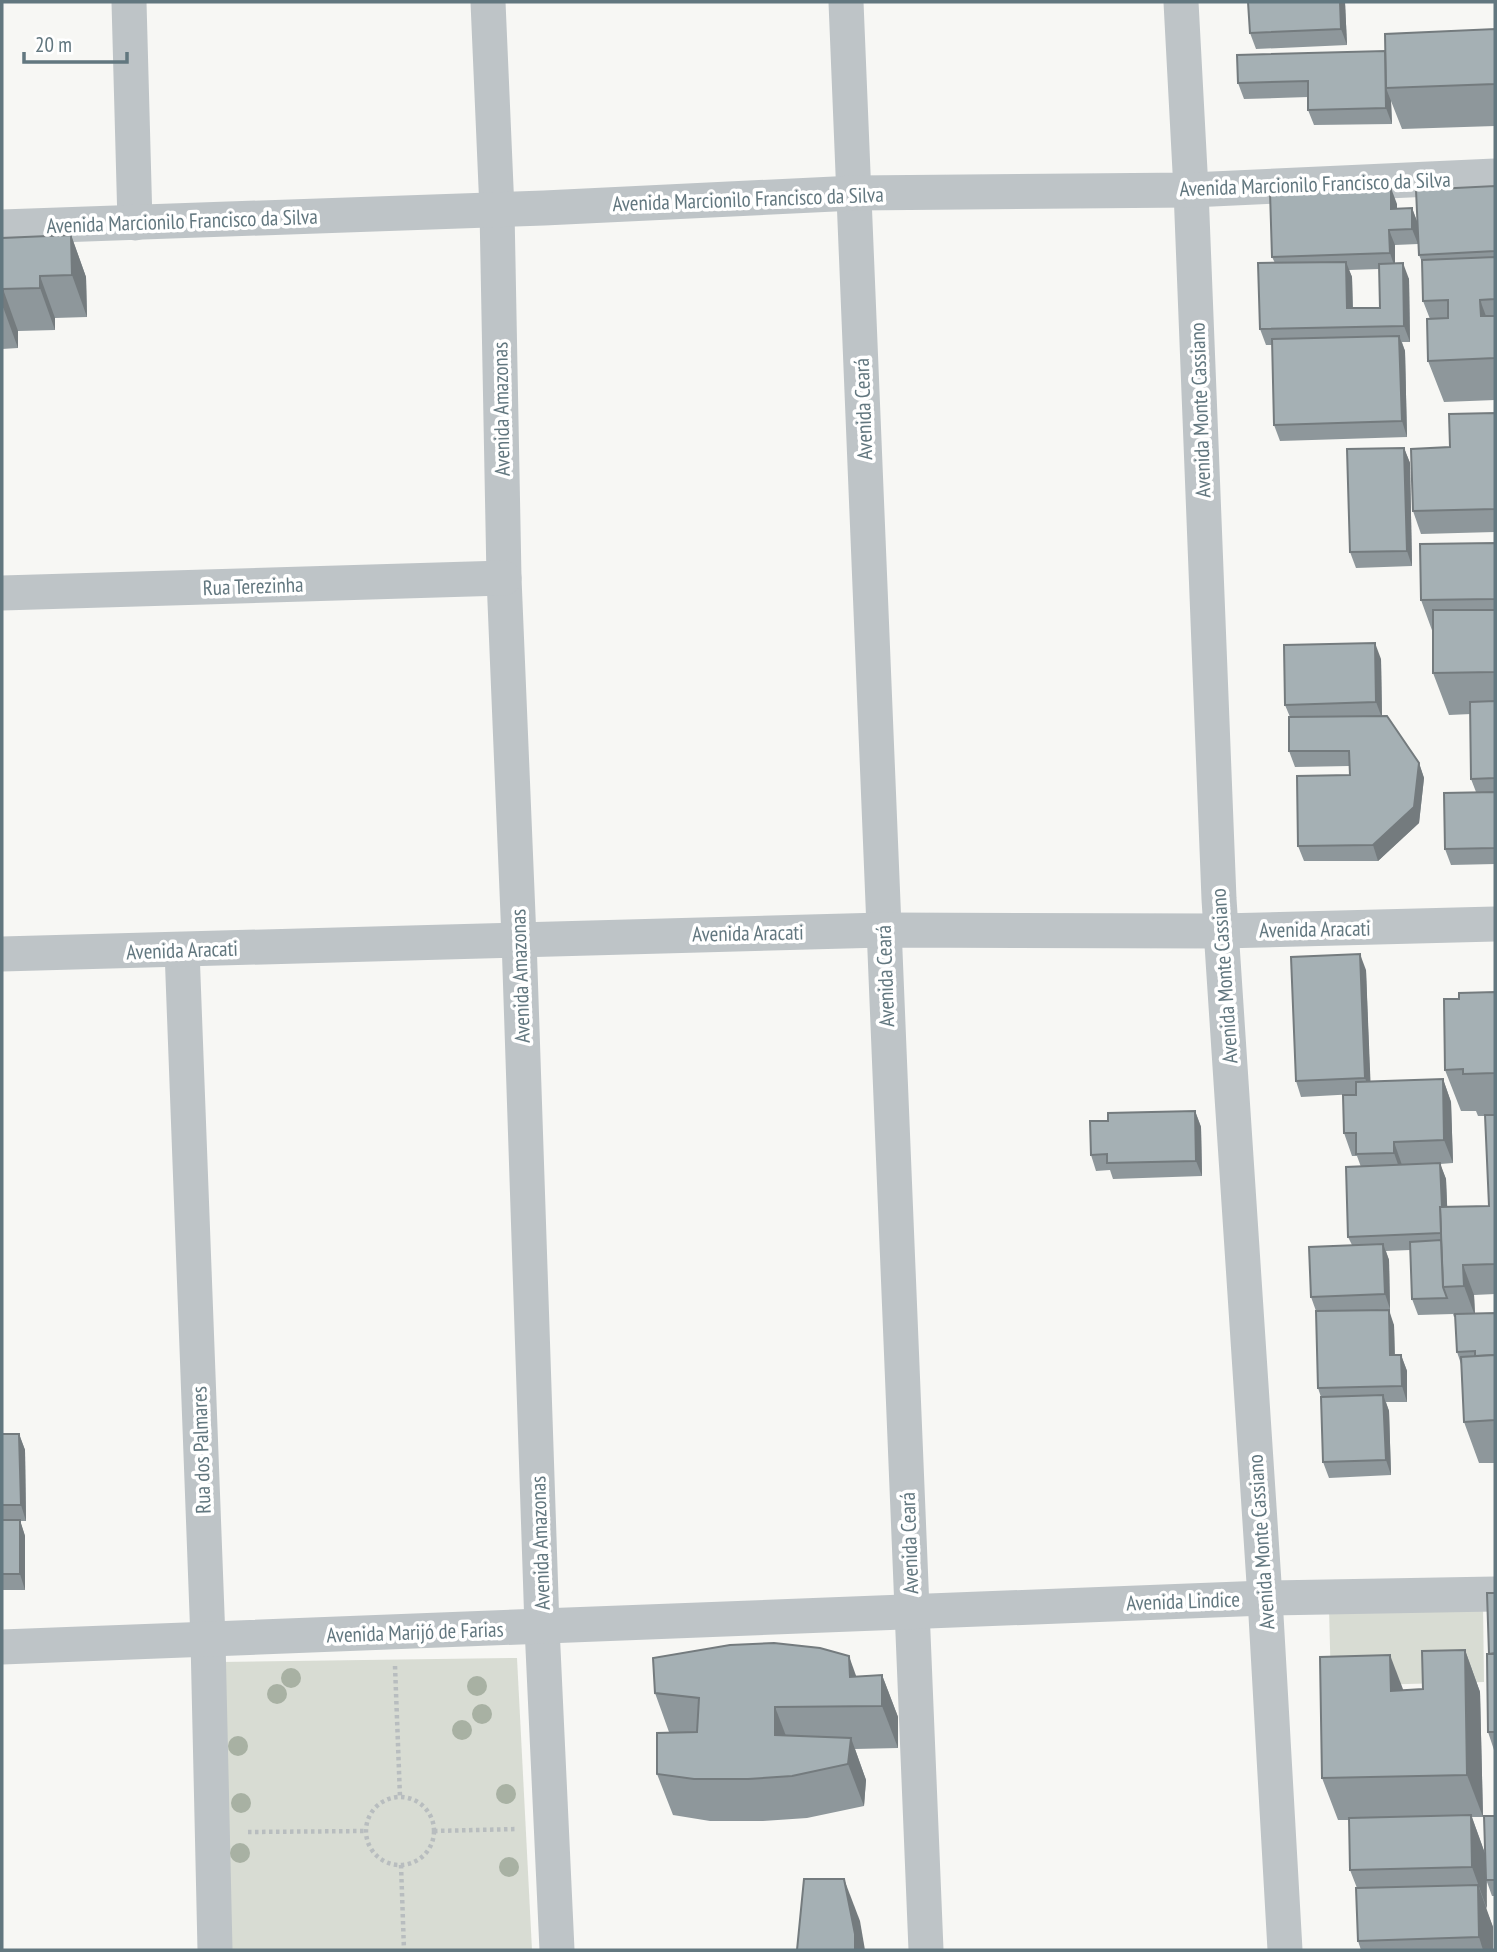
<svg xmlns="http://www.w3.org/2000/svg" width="1497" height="1952" font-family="'PT Sans Narrow',sans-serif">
<rect width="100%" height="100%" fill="#f7f7f4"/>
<!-- green -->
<g fill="#d8dcd3">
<path d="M1483 1604 1484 1682 1331 1686 1329 1608Z"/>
<path d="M517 1658 532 1950H226L220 1662Z"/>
</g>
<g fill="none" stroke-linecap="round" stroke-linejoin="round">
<!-- path -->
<g stroke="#b8bdbf" stroke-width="4.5" stroke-dasharray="3.5 3.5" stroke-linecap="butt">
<path d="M395 1666 400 1797"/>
<circle cx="400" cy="1831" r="34"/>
<path d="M434 1831 517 1829"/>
<path d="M248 1832 366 1831"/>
<path d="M401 1865 404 1950"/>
</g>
<!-- minor -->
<g stroke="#bec4c7" stroke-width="35">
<path d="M129 2 135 223"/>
<path d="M488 2 497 210 504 578 519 939 542 1627 557 1950"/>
<path d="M846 2 926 1950"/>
<path d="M1181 2 1191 190 1219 899 1265 1598 1285 1950"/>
<path d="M2 227 544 208 855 193 1191 190 1495 176"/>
<path d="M2 593 504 578"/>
<path d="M182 950 208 1640 215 1950"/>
<path d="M2 954 883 930 1221 931 1495 924"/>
<path d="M2 1647 1265 1598 1495 1594"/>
</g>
</g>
<!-- trees -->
<g fill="#a8b1a3">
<circle cx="291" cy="1678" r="10"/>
<circle cx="477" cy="1686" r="10"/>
<circle cx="277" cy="1694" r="10"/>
<circle cx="482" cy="1714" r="10"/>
<circle cx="462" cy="1730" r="10"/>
<circle cx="238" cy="1746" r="10"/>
<circle cx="506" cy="1794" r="10"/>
<circle cx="241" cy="1803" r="10"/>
<circle cx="240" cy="1853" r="10"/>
<circle cx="509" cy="1867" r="10"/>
</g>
<!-- wall -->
<g fill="#8e979b" fill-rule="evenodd">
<path d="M1345 2 1347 45 1256 49 1250 33Z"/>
<path d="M1495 29V126L1402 129 1391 101 1392 124 1314 125 1308 110V97L1244 99 1238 83 1385 51Z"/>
<path d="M1495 186V400L1444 402 1428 361 1430 319 1423 301 1422 262 1419 255Z"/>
<path d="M1397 204V209L1412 208 1418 224V244L1395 245V264L1409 279 1410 342H1402L1405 351 1407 437 1280 441 1274 425 1272 345H1266L1260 329 1275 263 1272 257ZM1379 269 1380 308H1353L1352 277 1349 270Z"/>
<path d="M71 235 86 277 87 317 55 318V330L18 331V348L2 349V238Z"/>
<path d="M1495 413V532L1421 534 1413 511 1450 447Z"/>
<path d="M1404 448 1410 463 1412 566 1356 568 1350 552Z"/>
<path d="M1495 543V864L1451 865 1445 849 1476 792 1471 779V714L1449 715 1433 673V633L1421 600Z"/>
<path d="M1381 659 1382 716 1419 763 1424 778 1419 823 1378 861H1304L1298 846 1350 775 1349 766 1295 767 1289 751 1290 717 1285 705Z"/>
<path d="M1366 970 1370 1082 1443 1079 1451 1102 1453 1163 1440 1164 1446 1179 1447 1207 1489 1206 1485 1116H1478L1476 1111H1461L1445 1070 1459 999 1495 992V1294L1474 1295 1475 1313H1495V1463H1479L1464 1422 1461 1364 1457 1352 1455 1317H1454L1453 1314 1418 1315 1412 1299 1410 1250 1386 1251 1389 1260 1390 1309 1377 1310 1394 1325 1395 1355H1401L1407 1371V1402H1386L1389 1411 1391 1475 1329 1478 1323 1462 1321 1397 1318 1388 1316 1311 1311 1297 1352 1245 1348 1237 1361 1167 1357 1156H1352L1344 1133 1356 1094 1301 1097 1296 1081Z"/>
<path d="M1195 1111 1201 1127 1202 1176 1113 1179 1110 1170 1096 1171 1091 1155 1108 1121Z"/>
<path d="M2 1434H19L25 1450 26 1521H20L25 1536V1590H2Z"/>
<path d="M1495 1593V1753L1488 1732 1489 1654Z"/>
<path d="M1465 1650 1480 1692 1483 1817H1472L1485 1854 1495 1816V1896H1492L1487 1882 1486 1909 1493 1927V1950H1361L1358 1941 1357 1888 1350 1870 1349 1820H1338L1322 1778 1403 1690 1423 1689Z"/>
<path d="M882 1675 898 1717V1748L855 1749 866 1780 864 1806 807 1818 763 1821H710L673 1815 657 1774 669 1732 655 1693Z"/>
</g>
<!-- shaded-wall -->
<g fill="#747b7e">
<path d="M1340 2H1345L1347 45 1341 29Z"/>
<path d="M1385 51 1386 88 1391 101 1392 124 1386 108Z"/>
<path d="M1391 188 1397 204V224L1391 209Z"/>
<path d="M1412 208 1418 224V244L1412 229Z"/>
<path d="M1389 230 1395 245V268L1390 253Z"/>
<path d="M71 235 86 277 87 317 72 275Z"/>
<path d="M1346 262 1352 277 1353 324 1347 308Z"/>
<path d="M1403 263 1409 279 1410 342 1404 326Z"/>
<path d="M40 276 55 318V330L40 288Z"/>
<path d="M3 289 18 331V348L3 307Z"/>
<path d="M1480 300 1495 340 1481 316Z"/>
<path d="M1399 336 1405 351 1407 437 1402 421Z"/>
<path d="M1404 448 1410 463 1412 566 1407 551Z"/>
<path d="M1375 643 1381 659 1382 718 1376 702Z"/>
<path d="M1419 763 1424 778 1419 823 1378 861 1373 845Z"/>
<path d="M1360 954 1366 970 1371 1094 1365 1078Z"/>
<path d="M1443 1079 1451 1102 1453 1163 1444 1140Z"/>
<path d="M1195 1111 1201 1127 1202 1176 1196 1161Z"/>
<path d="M1394 1142 1402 1165V1176L1394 1153Z"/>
<path d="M1440 1163 1446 1179 1449 1249 1443 1233Z"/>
<path d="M1383 1244 1389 1260 1390 1309 1385 1294Z"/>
<path d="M1463 1265 1474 1295 1475 1316 1464 1286Z"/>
<path d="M1389 1310 1394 1325 1395 1371 1390 1355Z"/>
<path d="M1401 1355 1407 1371V1402L1402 1386Z"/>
<path d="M1383 1395 1389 1411 1391 1475 1386 1460Z"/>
<path d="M19 1434 25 1450 26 1521 21 1505Z"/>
<path d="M20 1520 25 1536V1590L20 1574Z"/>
<path d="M1465 1650 1480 1692 1483 1817 1467 1775Z"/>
<path d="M1390 1655 1406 1697 1391 1691Z"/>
<path d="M849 1656 864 1698 850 1677Z"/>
<path d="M882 1675 898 1717V1748L882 1706Z"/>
<path d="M775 1707 791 1749 790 1777 775 1735Z"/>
<path d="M851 1738 866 1780 864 1806 848 1764Z"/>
<path d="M1471 1815 1486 1856 1487 1909 1472 1867Z"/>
<path d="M844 1879 860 1921 865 1950H855Z"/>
<path d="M1478 1885 1493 1927V1950H1483L1479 1937Z"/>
</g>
<!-- building -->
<g fill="#a5b0b4" stroke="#747b7e" stroke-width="2">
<path d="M1248 2H1340L1341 29 1250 33Z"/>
<path d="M1495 29V84L1386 88 1385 34Z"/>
<path d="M1385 51 1386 108 1308 110V81L1238 83 1237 55Z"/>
<path d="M1495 186V251L1419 255 1416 190Z"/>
<path d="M1391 188V209L1412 208V229L1389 230 1390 253 1272 257 1270 192Z"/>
<path d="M71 235 72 275 40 276V288L3 289V307H2V238Z"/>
<path d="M1495 257V299L1480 300 1481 316H1495V358L1428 361 1427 319 1448 318V300L1423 301 1422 260Z"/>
<path d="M1346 262 1347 308H1380L1379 264 1403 263 1404 326 1260 329 1258 263Z"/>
<path d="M1399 336 1402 421 1274 425 1272 339Z"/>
<path d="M1495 413V509L1413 511 1411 449 1450 447 1449 414Z"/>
<path d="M1404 448 1407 551 1350 552 1347 449Z"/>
<path d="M1495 543V599L1421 600 1420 544Z"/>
<path d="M1433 610H1495V672L1433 673Z"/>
<path d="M1375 643 1376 702 1285 705 1284 645Z"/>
<path d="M1495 701V778L1471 779 1470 702Z"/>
<path d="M1387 716 1419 763 1414 807 1373 845 1298 846 1297 776 1350 775 1349 751H1289V717Z"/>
<path d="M1495 792V848L1445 849 1444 793Z"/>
<path d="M1360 954 1365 1078 1296 1081 1291 957Z"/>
<path d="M1495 992V1073L1463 1074V1069L1445 1070 1444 999H1459V993Z"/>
<path d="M1443 1079 1444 1140 1394 1142V1153L1356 1154V1133H1344L1343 1095H1356V1082Z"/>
<path d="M1195 1111 1196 1161 1107 1163V1154L1091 1155 1090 1121H1108V1113Z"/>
<path d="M1485 1115H1495V1264L1463 1265 1464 1286 1443 1287 1440 1207 1489 1206Z"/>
<path d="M1440 1163 1442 1207H1440L1441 1233 1348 1237 1346 1167Z"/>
<path d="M1441 1240 1443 1287 1447 1298 1412 1299 1410 1242Z"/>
<path d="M1383 1244 1385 1294 1311 1297 1309 1247Z"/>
<path d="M1389 1310 1390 1355H1401L1402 1386 1318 1388 1316 1311Z"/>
<path d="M1495 1313V1355L1475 1356V1351L1457 1352 1455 1314Z"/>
<path d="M1495 1355V1420L1464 1422 1461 1357Z"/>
<path d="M1383 1395 1386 1460 1323 1462 1321 1397Z"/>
<path d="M2 1434H19L21 1505H2Z"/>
<rect x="2" y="1520" width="18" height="54"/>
<path d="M1487 1593H1495V1653L1489 1654Z"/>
<path d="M774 1643 820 1648 849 1656 850 1677 882 1675V1706L775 1707V1735L851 1738 848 1764 792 1776 748 1779H694L657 1774V1733L697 1732 699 1698 655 1693 653 1658 730 1645Z"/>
<path d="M1465 1650 1467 1775 1322 1778 1320 1657 1390 1655 1391 1691 1423 1689 1422 1651Z"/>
<path d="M1487 1654H1495V1732H1488Z"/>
<path d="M1471 1815 1472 1867 1350 1870 1349 1818Z"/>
<path d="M1484 1816H1495V1880H1486Z"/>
<path d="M804 1879H844L855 1934V1950H797Z"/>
<path d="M1478 1885 1479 1937 1358 1941 1356 1888Z"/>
</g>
<g text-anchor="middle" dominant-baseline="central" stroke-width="7" stroke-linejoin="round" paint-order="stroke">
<!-- street labels -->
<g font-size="21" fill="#62777f" stroke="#fff">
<text transform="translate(1315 184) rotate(-2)">Avenida Marcionilo Francisco da Silva</text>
<text transform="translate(748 199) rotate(-2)">Avenida Marcionilo Francisco da Silva</text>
<text transform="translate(182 221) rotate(-2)">Avenida Marcionilo Francisco da Silva</text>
<text transform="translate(501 409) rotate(-91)">Avenida Amazonas</text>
<text transform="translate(863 409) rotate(-92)">Avenida Ceará</text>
<text transform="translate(1200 410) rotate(-92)">Avenida Monte Cassiano</text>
<text transform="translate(253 586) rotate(-2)">Rua Terezinha</text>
<text transform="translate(1315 929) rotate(-1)">Avenida Aracati</text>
<text transform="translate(748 933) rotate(-1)">Avenida Aracati</text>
<text transform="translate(182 950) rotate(-2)">Avenida Aracati</text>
<text transform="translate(520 976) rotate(-92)">Avenida Amazonas</text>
<text transform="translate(885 976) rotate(-92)">Avenida Ceará</text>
<text transform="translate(1224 976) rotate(-94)">Avenida Monte Cassiano</text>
<text transform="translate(201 1450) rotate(-92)">Rua dos Palmares</text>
<text transform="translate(1261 1542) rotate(-94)">Avenida Monte Cassiano</text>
<text transform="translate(540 1543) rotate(-92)">Avenida Amazonas</text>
<text transform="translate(909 1543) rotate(-92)">Avenida Ceará</text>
<text transform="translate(1183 1601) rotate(-2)">Avenida Lindice</text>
<text transform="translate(415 1632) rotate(-2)">Avenida Marijó de Farias</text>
</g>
</g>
<!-- border -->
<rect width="1497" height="1952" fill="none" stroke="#62777f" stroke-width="7"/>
<!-- scale -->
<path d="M24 52v10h103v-10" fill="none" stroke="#62777f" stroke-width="3.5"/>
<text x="35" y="52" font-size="21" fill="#62777f" stroke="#ffffff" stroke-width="5" paint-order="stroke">20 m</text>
</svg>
